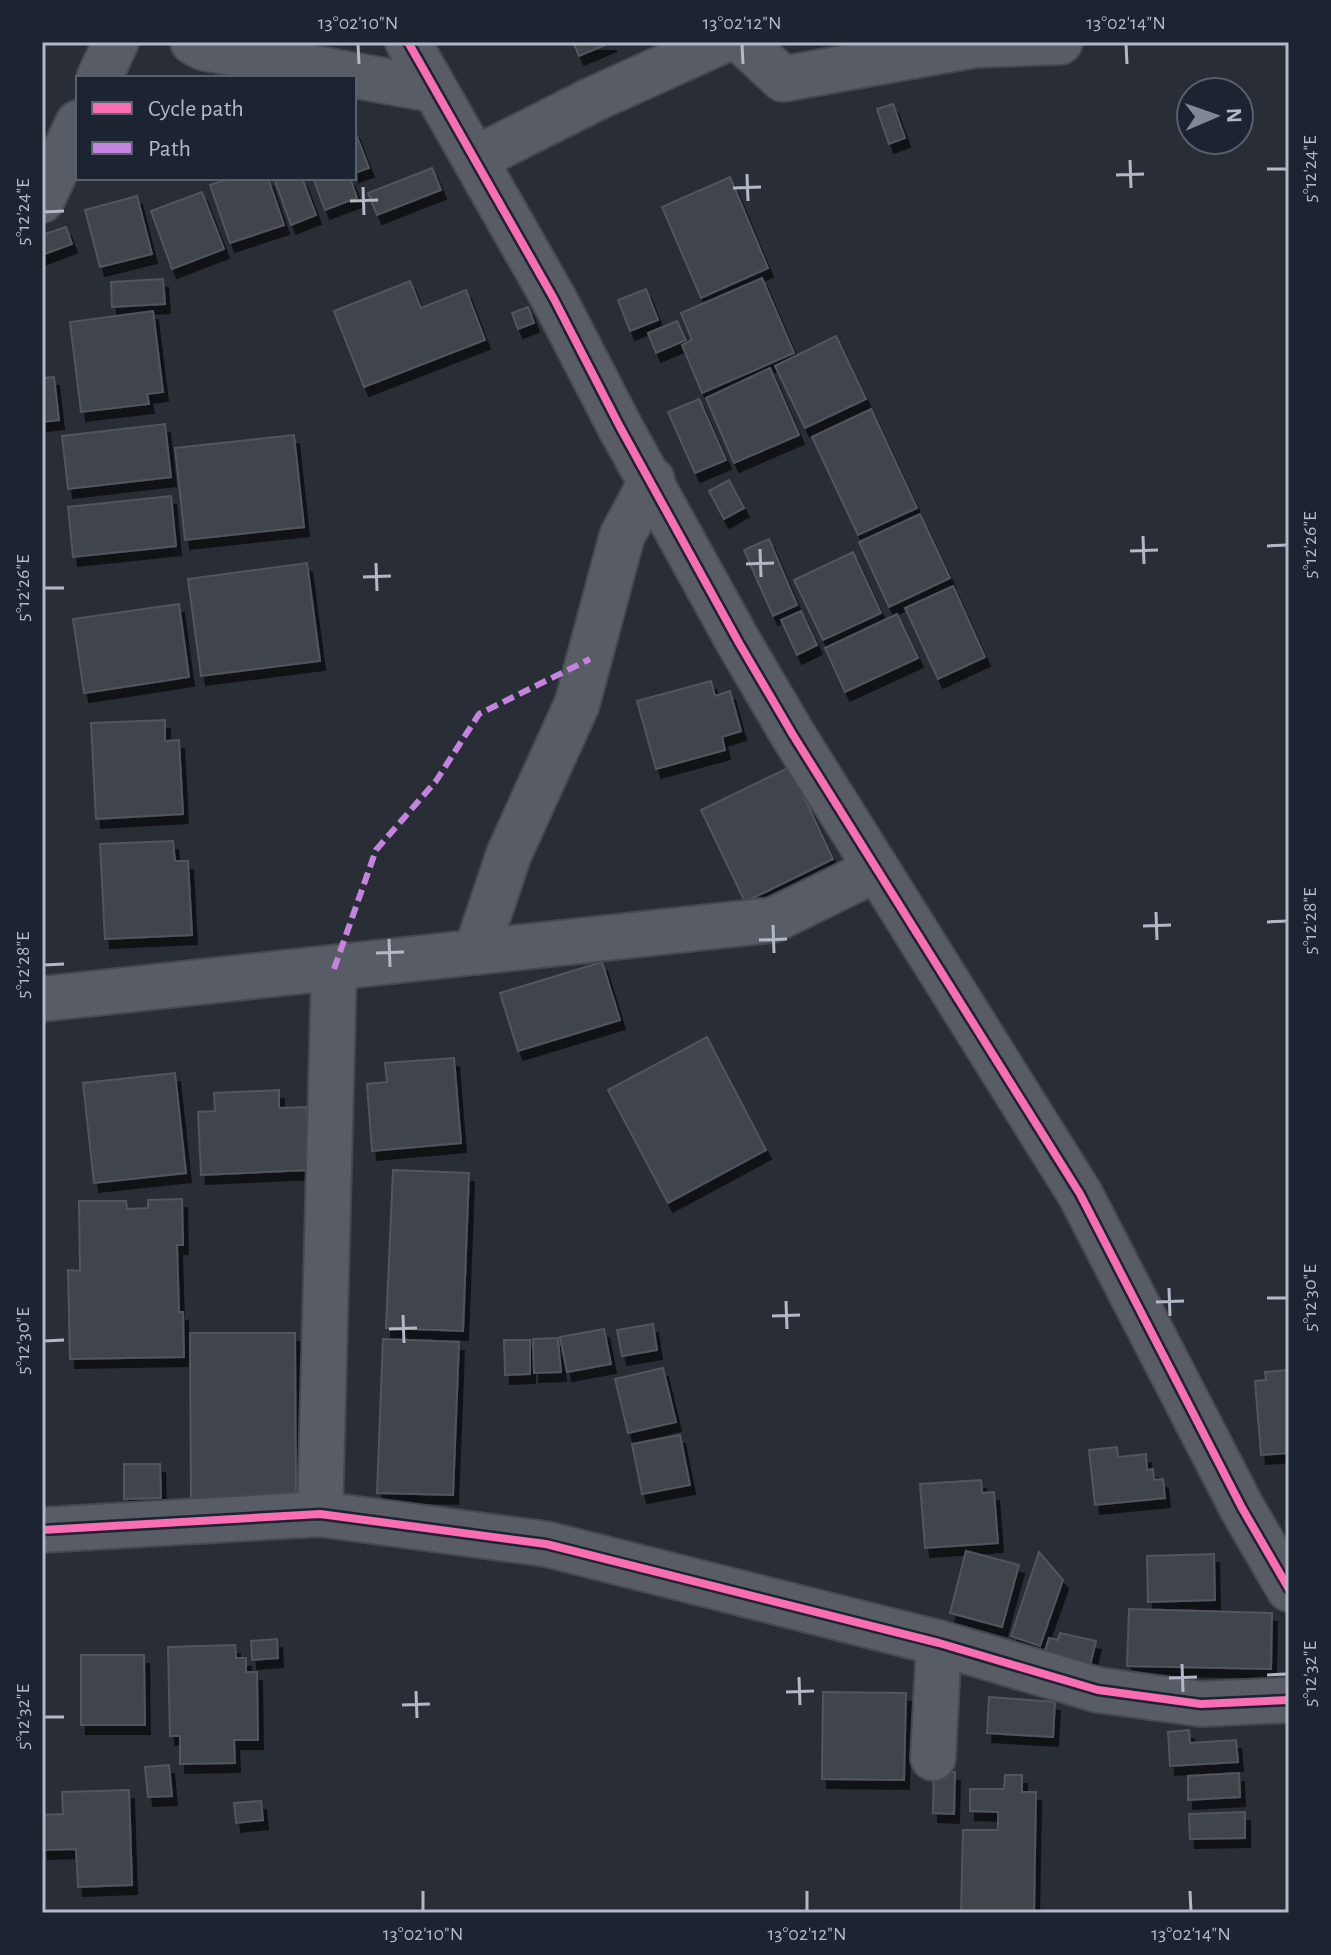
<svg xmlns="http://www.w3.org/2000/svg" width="1331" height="1955" font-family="'Alegreya Sans',sans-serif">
<defs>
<filter id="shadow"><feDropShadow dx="5" dy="9" stdDeviation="0" flood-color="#0009"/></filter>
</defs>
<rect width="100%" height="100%" fill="#292d36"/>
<!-- building -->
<g fill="#40444c" stroke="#51555e" stroke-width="2" filter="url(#shadow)">
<path d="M573 42H612L579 56Z"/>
<path d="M893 104 905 138 889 144 877 109Z"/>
<path d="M354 129 369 168 354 173Z"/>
<path d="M432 168 441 190 377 215 368 193Z"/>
<path d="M730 177 768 268 701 298 662 207Z"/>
<path d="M231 178H268L284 225 230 243 210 185Z"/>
<path d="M274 178H302L316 215 291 225Z"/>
<path d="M313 178H350L357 198 325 210Z"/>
<path d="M202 192 224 249 172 269 151 211Z"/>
<path d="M137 196 152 254 100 267 85 210Z"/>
<path d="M66 227 72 244 42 255V235Z"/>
<path d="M762 278 794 353 702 393 682 345 692 340 681 313Z"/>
<path d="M163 279 165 304 112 307 111 282Z"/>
<path d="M410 281 421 308 466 290 485 340 364 387 334 311Z"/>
<path d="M646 289 658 320 630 331 618 300Z"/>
<path d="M528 307 534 323 518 329 512 313Z"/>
<path d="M153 311 163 392 147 394 149 404 81 412 70 322Z"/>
<path d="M677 321 686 340 656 353 648 333Z"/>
<path d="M836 336 866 399 805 428 775 366Z"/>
<path d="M770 368 799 435 734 463 706 398Z"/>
<path d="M54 377 59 420 42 422V378Z"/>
<path d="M699 399 726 460 695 473 668 412Z"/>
<path d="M871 409 917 508 858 535 812 437Z"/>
<path d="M165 424 171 477 68 489 62 436Z"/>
<path d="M294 435 304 527 185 540 175 448Z"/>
<path d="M729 480 744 508 724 519 709 491Z"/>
<path d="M171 496 176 546 73 557 68 507Z"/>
<path d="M920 514 950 578 889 607 859 542Z"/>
<path d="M769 539 797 605 773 616 744 550Z"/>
<path d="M853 552 881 613 823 640 794 580Z"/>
<path d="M307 563 320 661 201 676 188 579Z"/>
<path d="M953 586 985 657 938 679 905 608Z"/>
<path d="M179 604 189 677 84 693 73 619Z"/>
<path d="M801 611 817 645 797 655 781 620Z"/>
<path d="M897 614 918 658 845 692 825 648Z"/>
<path d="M711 681 715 696 730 691 741 731 722 737 725 750 656 769 637 701Z"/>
<path d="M165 720V741L179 740 183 814 96 819 91 723Z"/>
<path d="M790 767 833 859 745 902 701 810Z"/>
<path d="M173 841 175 861H188L192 935 105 939 100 844Z"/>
<path d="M602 962 620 1020 518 1051 500 993Z"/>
<path d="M1287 1033H1289V1090H1288Z"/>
<path d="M707 1037 766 1150 668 1203 608 1090Z"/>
<path d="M454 1058 461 1143 372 1151 367 1084 387 1082 385 1063Z"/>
<path d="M175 1073 186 1173 94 1183 83 1083Z"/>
<path d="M279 1090V1108L306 1107 309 1170 201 1175 198 1112 215 1111 214 1093Z"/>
<path d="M393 1170 469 1173 463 1331 386 1328Z"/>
<path d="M182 1199 183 1245H177L179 1312H183L184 1357 70 1359 68 1270 80 1271 79 1201H126L127 1209 148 1208V1200Z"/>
<path d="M653 1324 657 1350 622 1356 617 1330Z"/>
<path d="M604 1329 611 1364 567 1372 560 1337Z"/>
<path d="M190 1333H295L296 1499 191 1500Z"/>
<path d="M558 1338 561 1372 534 1373 533 1339Z"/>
<path d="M383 1339 459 1342 453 1495 377 1493Z"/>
<path d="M504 1340H530V1374L505 1375Z"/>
<path d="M663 1368 676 1422 628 1433 615 1379Z"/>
<path d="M1289 1370V1459L1288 1453 1261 1455 1255 1381 1266 1380 1265 1372Z"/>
<path d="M680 1435 690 1485 642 1494 632 1444Z"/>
<path d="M1117 1447 1118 1457 1146 1454 1147 1470 1153 1469 1154 1480 1163 1479 1165 1498 1095 1505 1089 1450Z"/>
<path d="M124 1464H160L161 1498 124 1499Z"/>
<path d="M981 1480 982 1493 994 1492 998 1543 925 1548 920 1484Z"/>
<path d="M966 1551 1019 1565 1002 1627 950 1613Z"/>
<path d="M1039 1552 1063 1580 1040 1646 1011 1636Z"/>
<path d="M1214 1554 1215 1600 1148 1602 1147 1556Z"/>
<path d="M1129 1609 1272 1613 1271 1669 1127 1666Z"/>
<path d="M1060 1633 1096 1641 1090 1665 1044 1654 1049 1638 1058 1640Z"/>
<path d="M277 1639 278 1658 252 1660 251 1641Z"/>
<path d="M235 1645 236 1658H246V1672H257L258 1740H234L235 1763 180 1764V1736H170L168 1647Z"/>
<path d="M81 1655H144L145 1725H81Z"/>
<path d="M823 1692 906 1693 904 1780 822 1779Z"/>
<path d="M989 1697 1055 1702 1053 1737 987 1733Z"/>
<path d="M1189 1730 1190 1743 1236 1740 1238 1762 1170 1766 1168 1732Z"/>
<path d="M169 1765 172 1796 148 1797 145 1767Z"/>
<path d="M934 1772H955L954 1814 933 1813Z"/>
<path d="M1239 1773 1240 1797 1188 1800V1776Z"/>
<path d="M1005 1775H1022V1792H1036L1034 1913H961L963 1830H998V1812L970 1811V1789H1004Z"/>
<path d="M129 1790 132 1885 78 1887 76 1849 43 1850 42 1815 63 1814 62 1792Z"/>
<path d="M261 1801 263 1820 236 1823 234 1803Z"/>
<path d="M1245 1812V1838L1190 1839 1189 1814Z"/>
</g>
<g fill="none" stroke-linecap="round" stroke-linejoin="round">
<!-- street casing -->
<g stroke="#45484f" stroke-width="48">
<g id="street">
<path d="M193 42 204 48 435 90"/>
<path d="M408 42 554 299 620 427 739 643 793 735 1080 1194 1242 1508 1289 1589"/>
<path d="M743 42 783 79 974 45 1060 42"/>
<path d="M99 78 116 42"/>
<path d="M475 159 594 99 720 42"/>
<path d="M42 200 78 123"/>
<path d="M476 952 773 920 877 869"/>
<path d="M42 999 476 952 509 854 577 704 622 536 652 480"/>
<path d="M320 1514 334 969"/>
<path d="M42 1530 320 1514 546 1544 939 1643 1098 1690 1201 1704 1289 1700"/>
<path d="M933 1758 939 1643"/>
</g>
</g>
<!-- street -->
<use href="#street" stroke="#585c64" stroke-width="44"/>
<!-- quiet -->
<path stroke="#c483df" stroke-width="6" stroke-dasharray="12 6" stroke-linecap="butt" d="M334 969 376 850 436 781 479 714 590 659"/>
<!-- cycleway casing -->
<g stroke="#1c2331" stroke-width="13">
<g id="cycleway">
<path d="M408 42 554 299 620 427 739 643 793 735 1080 1194 1242 1508 1289 1589"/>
<path d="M42 1530 320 1514 546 1544 939 1643 1098 1690 1201 1704 1289 1700"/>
</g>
</g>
<!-- cycleway -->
<use href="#cycleway" stroke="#f96db3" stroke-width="8"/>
</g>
<!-- ticks -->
<path fill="none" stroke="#b2b8c8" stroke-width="3" d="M358 44 359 64M742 44 743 64M1126 44 1127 64M1130 160 1131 188M1267 169H1287M747 174 748 201M1116 175 1144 174M363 187 364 215M733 188 761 187M350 201 378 200M44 212 64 211M1143 536 1144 564M1267 546 1287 545M760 549 761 577M1130 551 1158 550M376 563 377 591M746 564 774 563M363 577 391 576M44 588H64M1156 912 1157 940M1267 922 1287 921M773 925 774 953M1143 926 1171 925M389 939 390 967M759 940 787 939M376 953 404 952M44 965 64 964M1169 1288 1170 1316M1267 1298H1287M786 1301 787 1329M1156 1302 1184 1301M403 1315 404 1343M772 1316 800 1315M389 1329 417 1328M44 1341 64 1340M1182 1664 1183 1692M1267 1675 1287 1674M799 1677 800 1705M1169 1678 1197 1677M416 1691 417 1718M786 1692 814 1691M402 1705 430 1704M44 1717H64M423 1891V1911M807 1891V1911M1190 1891 1191 1911"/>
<!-- border -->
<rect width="1331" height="1955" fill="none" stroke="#1c2331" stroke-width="88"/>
<!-- legend -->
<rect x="76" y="76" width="280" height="104" fill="#1c2331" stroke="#585f6d" stroke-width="2"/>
<rect x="92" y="102" width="40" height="12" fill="#f96db3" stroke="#585f6d" stroke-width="2"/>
<text x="148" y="116" font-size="24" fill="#b2b8c8">Cycle path</text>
<rect x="92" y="142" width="40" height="12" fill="#c483df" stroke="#585f6d" stroke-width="2"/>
<text x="148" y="156" font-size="24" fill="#b2b8c8">Path</text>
<!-- north arrow -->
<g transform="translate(1215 116) rotate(88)"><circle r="38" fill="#1c2331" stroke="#585f6d" stroke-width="2"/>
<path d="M0-6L14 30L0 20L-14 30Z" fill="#828795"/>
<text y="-12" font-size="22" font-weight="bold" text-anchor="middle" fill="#b2b8c8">N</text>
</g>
<rect x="44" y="44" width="1243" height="1867" fill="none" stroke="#b2b8c8" stroke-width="3"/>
<g font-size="20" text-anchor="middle" fill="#b2b8c8">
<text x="358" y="29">13°02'10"N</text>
<text x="742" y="29">13°02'12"N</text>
<text x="1126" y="29">13°02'14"N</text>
<text transform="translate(1309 169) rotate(-90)" y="7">5°12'24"E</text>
<text transform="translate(22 212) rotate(-90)" y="7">5°12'24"E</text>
<text transform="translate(1309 545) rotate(-90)" y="7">5°12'26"E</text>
<text transform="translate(22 588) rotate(-90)" y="7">5°12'26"E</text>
<text transform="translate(1309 921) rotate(-90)" y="7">5°12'28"E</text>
<text transform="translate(22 965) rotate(-90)" y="7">5°12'28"E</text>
<text transform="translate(1309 1298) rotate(-90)" y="7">5°12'30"E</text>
<text transform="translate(22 1341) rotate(-90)" y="7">5°12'30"E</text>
<text transform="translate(1309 1674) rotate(-90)" y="7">5°12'32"E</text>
<text transform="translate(22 1717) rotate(-90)" y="7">5°12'32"E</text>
<text x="423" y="1940">13°02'10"N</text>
<text x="807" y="1940">13°02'12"N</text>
<text x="1191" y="1940">13°02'14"N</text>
</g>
</svg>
